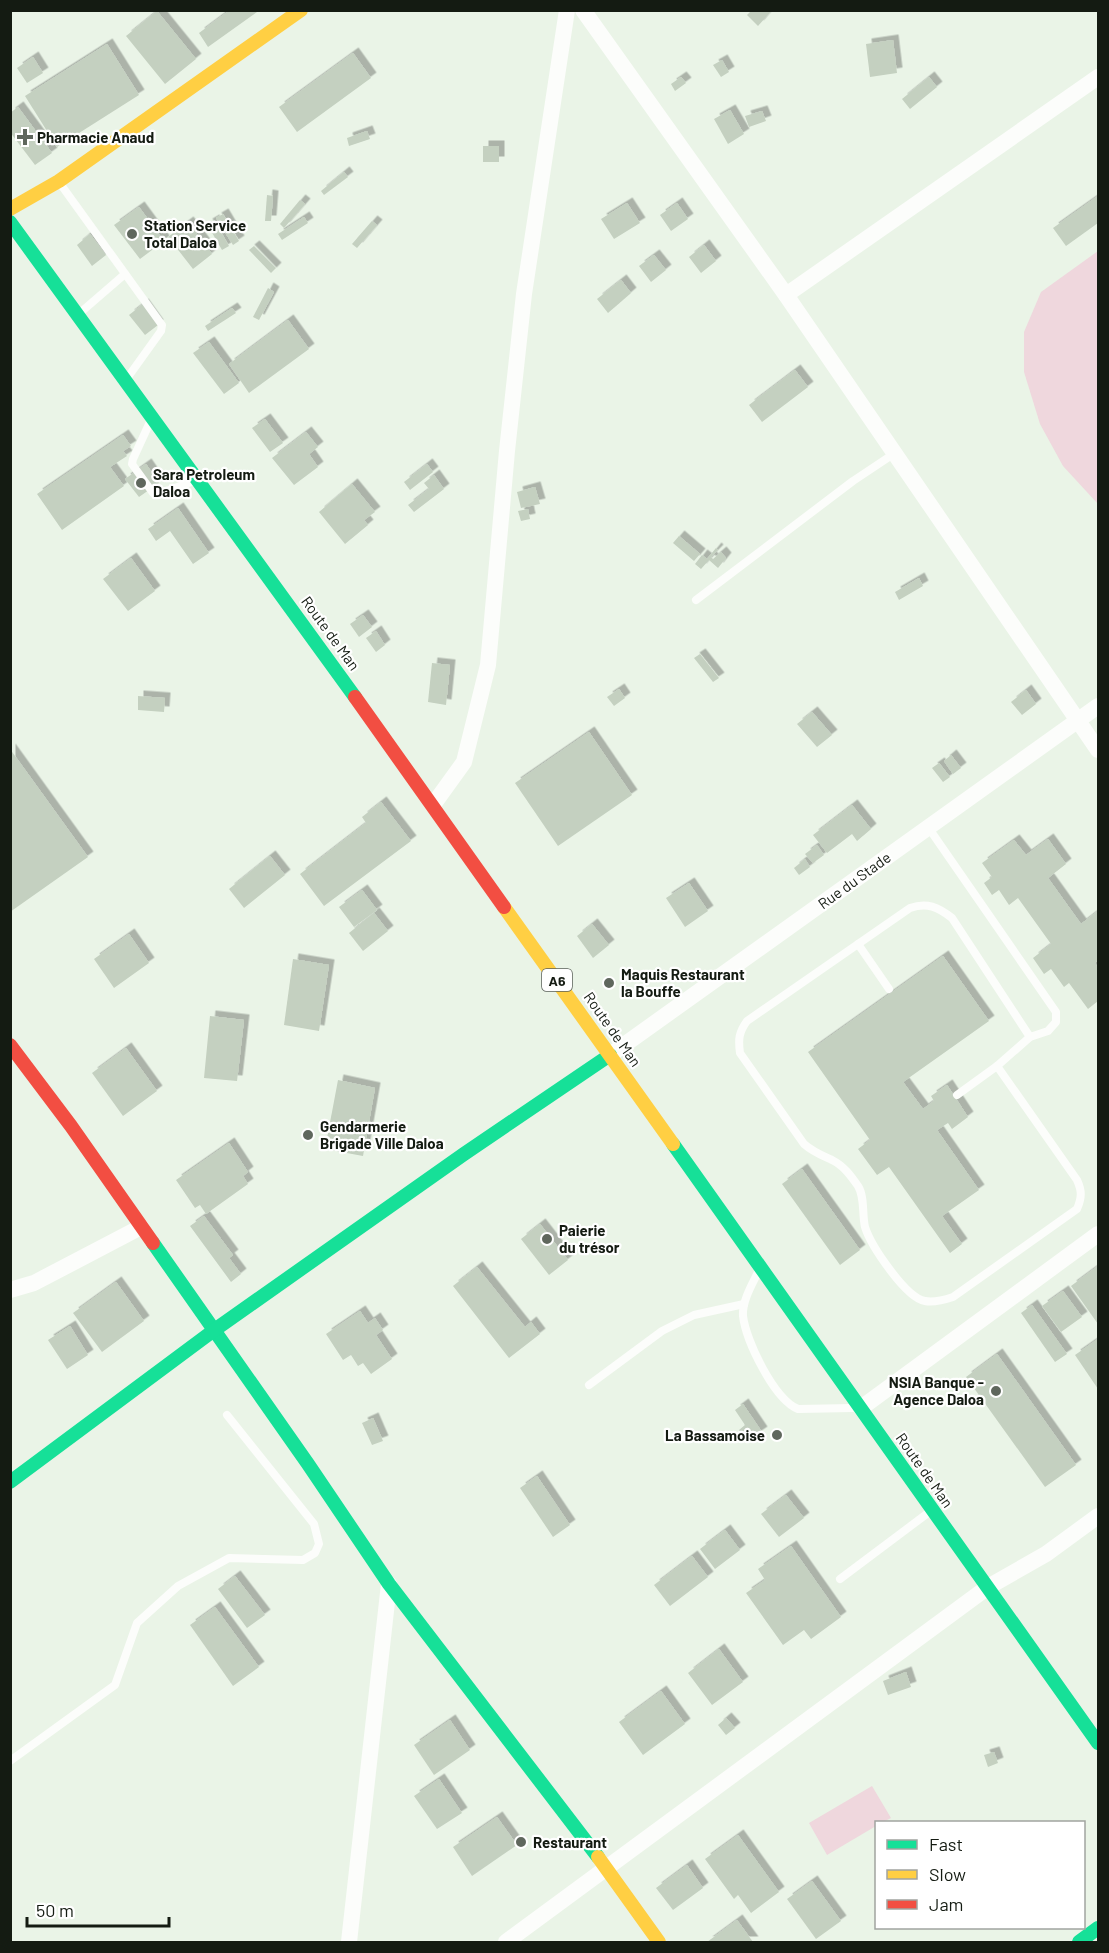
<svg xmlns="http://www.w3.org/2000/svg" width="1109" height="1953" font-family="Barlow,sans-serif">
<defs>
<filter id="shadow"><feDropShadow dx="5.5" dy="-5.5" stdDeviation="0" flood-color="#0004"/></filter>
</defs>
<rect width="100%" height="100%" fill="#eaf4e7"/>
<!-- green -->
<g fill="#efd7dd">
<path d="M1098 251V504L1063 466 1040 424 1024 372V332L1041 292Z"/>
<path d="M872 1786 891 1818 883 1822H876V1826L827 1855 809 1823Z"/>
</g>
<!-- building -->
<g fill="#c4d0c0" filter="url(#shadow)">
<path d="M230 10H255L257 12 208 47 199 33Z"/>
<path d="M752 10H772L758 26 747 15Z"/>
<path d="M157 11 196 59 165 84 126 36Z"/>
<path d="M893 40 897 73 870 77 866 44Z"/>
<path d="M107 44 139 95 57 147 25 96Z"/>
<path d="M353 53 371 78 297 132 279 107Z"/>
<path d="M33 57 43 73 27 83 17 68Z"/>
<path d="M722 60 729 72 721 77 713 65Z"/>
<path d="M681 77 686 83 675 91 671 84Z"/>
<path d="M929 77 937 87 910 109 902 99Z"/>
<path d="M18 107 52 153 35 165 10 132V113Z"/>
<path d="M730 110 744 134 728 144 714 119Z"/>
<path d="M762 111 766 121 749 127 745 116Z"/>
<path d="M367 131 370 139 349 146 347 138Z"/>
<rect x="483" y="146" width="16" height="16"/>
<path d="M344 172 348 177 324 195 321 191Z"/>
<path d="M267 195 273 196 271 221H265Z"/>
<path d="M1098 196V223L1066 246 1053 228Z"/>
<path d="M300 200 305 204 284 228 280 224Z"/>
<path d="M627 203 640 223 614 239 601 219Z"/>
<path d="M677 203 688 219 671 231 660 215Z"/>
<path d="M139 207 164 241 140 259 114 225Z"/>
<path d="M223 214 239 241 233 245 216 218Z"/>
<path d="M304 217 308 223 282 240 278 234Z"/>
<path d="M214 220 229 246 222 250 207 224Z"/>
<path d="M372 221 377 225 357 248 352 244Z"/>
<path d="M188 222 212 254 193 269 168 237Z"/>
<path d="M90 234 106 255 92 266 77 245Z"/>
<path d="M704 245 716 261 701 273 689 257Z"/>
<path d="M254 246 276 268 271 273 249 250Z"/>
<path d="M654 255 666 270 651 282 639 266Z"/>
<path d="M621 280 631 293 608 313 597 299Z"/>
<path d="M268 288 274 292 259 320 253 317Z"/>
<path d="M143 304 158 325 145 335 129 315Z"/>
<path d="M232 308 236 313 208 331 205 326Z"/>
<path d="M288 320 309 349 249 393 229 364Z"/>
<path d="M209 342 239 383 224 394 193 353Z"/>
<path d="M795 370 808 387 762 422 749 405Z"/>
<path d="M265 419 283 443 270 452 252 428Z"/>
<path d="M306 432 318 447 309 454 318 467 294 485 272 458Z"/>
<path d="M123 435 131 446 123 451 127 456 110 467 124 486 62 530 37 494Z"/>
<path d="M146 464 159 483 139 497 125 479Z"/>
<path d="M427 464 433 472 410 490 404 482Z"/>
<path d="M434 475 444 489 414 512 408 505 429 489 424 483Z"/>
<path d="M352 484 375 512 364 520 368 525 345 544 319 512Z"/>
<path d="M535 487 540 504 521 508 517 492Z"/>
<path d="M178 508 209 553 193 564 170 531 156 541 148 529Z"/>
<path d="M528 509 530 519 521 521 518 511Z"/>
<path d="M679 536 700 554 694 561 673 543Z"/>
<path d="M716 548 718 550 711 557 713 559 721 552 726 558 718 568 709 560 701 569 695 564 702 555 707 559Z"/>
<path d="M131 558 155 591 128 611 103 579Z"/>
<path d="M919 578 923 586 899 600 895 592Z"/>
<path d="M363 615 372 627 359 637 350 624Z"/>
<path d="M376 631 385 645 376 652 366 638Z"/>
<path d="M700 654 719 678 713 682 694 658Z"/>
<path d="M432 663 450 665 446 705 428 702Z"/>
<path d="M619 689 625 698 614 706 607 697Z"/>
<path d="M1026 690 1036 704 1022 715 1011 702Z"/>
<path d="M138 696 165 698 164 712 138 710Z"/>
<path d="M812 712 832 735 817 747 797 724Z"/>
<path d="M589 732 632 795 558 846 515 783Z"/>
<path d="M10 749 88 857 10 912Z"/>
<path d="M951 755 961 768 953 774 944 761Z"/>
<path d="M939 763 950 777 943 782 932 768Z"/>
<path d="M381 802 411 841 324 906 300 874 366 823 362 817Z"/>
<path d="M852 805 871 829 857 841 852 834 827 853 813 835Z"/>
<path d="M1048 839 1066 864 1048 878 1081 924 1098 911V960L1095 963 1098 968V1001L1088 1009 1069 983 1064 987 1051 969 1044 974 1033 958 1051 944 1018 898 1009 905 999 890 992 895 984 883 992 877 982 863 1014 840 1026 855Z"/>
<path d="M817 845 824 855 813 863 805 854Z"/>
<path d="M270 856 285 875 244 908 229 889Z"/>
<path d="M805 859 810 867 799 875 794 868Z"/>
<path d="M689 883 708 911 685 927 666 898Z"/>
<path d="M362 890 377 910 354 927 339 907Z"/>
<path d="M374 913 388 931 363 951 349 933Z"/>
<path d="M592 924 609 945 593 958 577 936Z"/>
<path d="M129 934 149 963 114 988 94 959Z"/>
<path d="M943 956 989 1021 903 1082 923 1109 934 1101 931 1096 947 1085 968 1117 952 1129 948 1123 937 1130 979 1190 942 1216 962 1244 950 1253 889 1167 877 1175 858 1149 870 1140 808 1052Z"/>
<path d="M293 959 329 965 319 1031 284 1025Z"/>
<path d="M210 1016 244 1020 237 1081 204 1078Z"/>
<path d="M126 1048 157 1091 123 1116 92 1073Z"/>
<path d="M338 1080 375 1088 363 1156 325 1149Z"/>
<path d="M229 1143 248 1172 243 1176 248 1184 206 1214 200 1205 195 1208 176 1180Z"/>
<path d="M802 1169 860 1250 840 1265 782 1184Z"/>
<path d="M204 1216 233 1255 229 1258 241 1274 231 1282 190 1226Z"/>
<path d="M540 1224 568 1260 549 1275 521 1239Z"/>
<path d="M1098 1266V1324L1071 1286Z"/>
<path d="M477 1267 525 1327 531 1322 540 1334 509 1358 453 1286Z"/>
<path d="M116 1282 144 1321 102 1352 73 1313Z"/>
<path d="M1063 1291 1082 1317 1061 1332 1042 1306Z"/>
<path d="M1032 1305 1067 1354 1055 1362 1021 1313Z"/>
<path d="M360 1311 368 1323 375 1318 383 1330 376 1335 392 1359 371 1374 363 1363 358 1366 351 1355 343 1360 326 1334Z"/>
<path d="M70 1326 88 1355 67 1369 48 1340Z"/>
<path d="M1098 1339V1389L1075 1355Z"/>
<path d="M997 1354 1076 1465 1045 1487 966 1377Z"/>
<path d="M743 1404 762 1432 747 1442 739 1430 745 1425 735 1410Z"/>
<path d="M373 1418 383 1441 372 1445 362 1423Z"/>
<path d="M537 1476 570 1525 553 1537 520 1488Z"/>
<path d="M786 1495 804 1518 779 1537 761 1514Z"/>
<path d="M725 1530 740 1550 715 1569 700 1549Z"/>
<path d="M791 1546 841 1617 811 1639 804 1630 783 1645 746 1593 765 1580 758 1569Z"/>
<path d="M692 1556 708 1577 670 1606 654 1585Z"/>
<path d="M235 1576 265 1615 247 1628 218 1589Z"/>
<path d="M215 1607 259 1667 233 1686 190 1625Z"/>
<path d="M719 1649 743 1682 712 1705 688 1673Z"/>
<path d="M906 1672 911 1687 888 1695 883 1681Z"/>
<path d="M661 1691 685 1724 643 1755 619 1722Z"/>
<path d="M726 1718 735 1728 726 1735 718 1725Z"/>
<path d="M450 1720 470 1750 434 1775 414 1745Z"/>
<path d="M994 1752 998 1763 988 1767 984 1755Z"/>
<path d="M439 1779 462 1813 437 1829 414 1796Z"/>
<path d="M497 1817 517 1845 472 1876 453 1847Z"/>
<path d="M738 1835 779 1892 751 1913 738 1895 734 1899 705 1859Z"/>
<path d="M687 1865 703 1888 673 1910 656 1888Z"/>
<path d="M812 1881 841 1921 816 1939 787 1899Z"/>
<path d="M737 1920 753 1942H707Z"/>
</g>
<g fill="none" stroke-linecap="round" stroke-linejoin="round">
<!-- lane -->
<g stroke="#fcfdfb" stroke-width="8">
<path d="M59 182 162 325 161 331 128 377"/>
<path d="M81 312 125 274"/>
<path d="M150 422 133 459 132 464 153 493 158 494 194 481"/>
<path d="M696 600 853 481 895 453"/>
<path d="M928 827 1056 1012V1022L1048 1031 1030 1037 997 1066 957 1095"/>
<path d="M858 944 889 989"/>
<path d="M997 1066 1077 1180C1082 1191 1082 1197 1077 1209L953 1297C944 1300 934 1303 925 1301 906 1298 871 1246 865 1227 862 1215 865 1197 858 1186 851 1176 844 1166 832 1160 821 1155 813 1152 804 1144L740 1053C738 1039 739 1032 747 1021L910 908C927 902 938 907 952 918L1030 1037"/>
<path d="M758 1272C752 1285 742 1301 743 1316 746 1341 774 1399 798 1409L852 1408"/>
<path d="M589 1385 662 1331 694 1315 744 1304"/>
<path d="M840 1579 928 1513"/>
<path d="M10 1761 115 1685 137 1623 178 1586 229 1558 303 1560 315 1553 319 1544 314 1524 227 1415"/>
</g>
<!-- street -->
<g stroke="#fcfdfb" stroke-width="16">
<path d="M583 10 786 295 1098 750"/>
<path d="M786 295 1098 77"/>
<path d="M433 805 464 762 488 665 507 451 524 294 567 10"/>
<path d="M610 1055 1098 706"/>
<path d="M10 1290 34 1283 141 1227"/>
<path d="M861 1408 1098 1234"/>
<path d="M349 1942 389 1584"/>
<path d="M506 1942 988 1587 1046 1554 1098 1516"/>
</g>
<!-- fast -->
<g stroke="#16e098" stroke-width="14">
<path d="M10 222 355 697"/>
<path d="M673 1144 1098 1743"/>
<path d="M153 1243 308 1464 389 1584 598 1857"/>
<path d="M10 1482 213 1331 464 1154 610 1055"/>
<path d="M1079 1942 1098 1928"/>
</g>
<!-- slow -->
<g stroke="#ffcf43" stroke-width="14">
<path d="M10 209 59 181 301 10"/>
<path d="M504 907 673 1144"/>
<path d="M598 1857 659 1942"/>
</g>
<!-- jam -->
<g stroke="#f24e42" stroke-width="14">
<path d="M355 697 504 907"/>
<path d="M10 1045 71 1126 153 1243"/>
</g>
</g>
<!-- markers -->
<g fill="#5f675d" stroke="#fff" stroke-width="2">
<path d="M22 128h6v6h6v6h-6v6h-6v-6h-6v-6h6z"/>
<circle cx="132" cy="234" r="6"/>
<circle cx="141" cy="483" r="6"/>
<circle cx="609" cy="983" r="6"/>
<circle cx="308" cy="1135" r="6"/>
<circle cx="547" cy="1239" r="6"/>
<circle cx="996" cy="1391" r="6"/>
<circle cx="777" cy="1435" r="6"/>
<circle cx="521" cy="1842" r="6"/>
</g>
<g text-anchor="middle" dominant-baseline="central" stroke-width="4.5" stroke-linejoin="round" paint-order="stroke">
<!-- shield labels -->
<rect fill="#fff" stroke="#5a5f59" stroke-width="1.5" x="542" y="969" width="30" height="22" rx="4.5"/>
<g font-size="14" font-weight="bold" fill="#141b12">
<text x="557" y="980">A6</text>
</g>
<!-- poi labels -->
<g font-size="15" font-weight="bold" fill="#141b12" stroke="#fff" text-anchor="start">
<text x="37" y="137">Pharmacie Anaud</text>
<text x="144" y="225">Station Service<tspan x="144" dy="17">Total Daloa</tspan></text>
<text x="153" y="474">Sara Petroleum<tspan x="153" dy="17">Daloa</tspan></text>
<text x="621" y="974">Maquis Restaurant<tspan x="621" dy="17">la Bouffe</tspan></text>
<text x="320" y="1126">Gendarmerie<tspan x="320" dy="17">Brigade Ville Daloa</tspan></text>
<text x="559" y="1230">Paierie<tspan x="559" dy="17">du trésor</tspan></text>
<text x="984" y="1382" text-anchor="end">NSIA Banque -<tspan x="984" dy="17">Agence Daloa</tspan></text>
<text x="765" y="1435" text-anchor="end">La Bassamoise</text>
<text x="533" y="1842">Restaurant</text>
</g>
<!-- street labels -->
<g font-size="15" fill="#141b12" stroke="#fff">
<text transform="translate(331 633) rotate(54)">Route de Man</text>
<text transform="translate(854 880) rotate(-36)">Rue du Stade</text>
<text transform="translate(613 1029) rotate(55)">Route de Man</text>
<text transform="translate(925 1470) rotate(55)">Route de Man</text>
</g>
</g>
<!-- border -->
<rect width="1109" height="1953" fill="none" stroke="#141b12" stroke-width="24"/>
<!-- legend -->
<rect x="875" y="1821" width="210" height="108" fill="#ffffff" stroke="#a1a4a0" stroke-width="1.5"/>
<rect x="887" y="1840" width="30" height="9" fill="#16e098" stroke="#a1a4a0" stroke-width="1.5"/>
<text x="929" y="1851" font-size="18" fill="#141b12">Fast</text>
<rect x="887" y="1870" width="30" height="9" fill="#ffcf43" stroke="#a1a4a0" stroke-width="1.5"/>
<text x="929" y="1881" font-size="18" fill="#141b12">Slow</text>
<rect x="887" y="1900" width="30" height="9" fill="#f24e42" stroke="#a1a4a0" stroke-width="1.5"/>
<text x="929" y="1911" font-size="18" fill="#141b12">Jam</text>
<!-- scale -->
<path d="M27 1917v9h142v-9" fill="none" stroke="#141b12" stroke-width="3"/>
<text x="36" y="1917" font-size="18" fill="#141b12" stroke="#ffffff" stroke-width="4.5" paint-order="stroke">50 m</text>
</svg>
